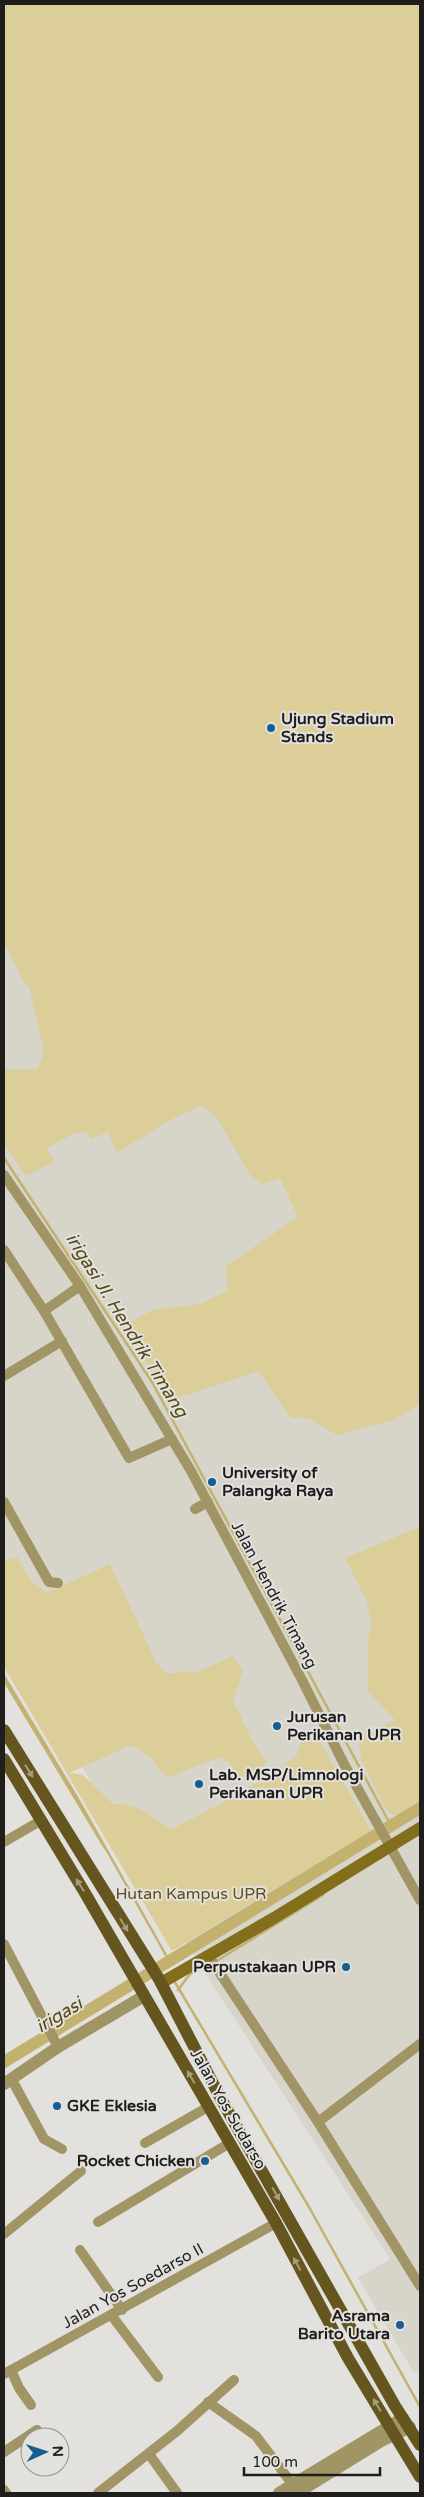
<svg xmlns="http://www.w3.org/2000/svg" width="424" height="2497" font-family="'Varela Round',sans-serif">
<rect width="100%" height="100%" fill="#e2e1dd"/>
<!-- built -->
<path fill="#d7d4c9" d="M4 870 211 1043 420 1328V2369L414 2373 358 2278 390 2259 209 1979 4 1637Z"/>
<!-- green -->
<g fill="#dcce99">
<path d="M4 4H420V1404L393 1420 337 1435 308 1418H291L258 1371 168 1401 125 1324 154 1310 201 1304 228 1290 226 1266 298 1217 280 1178 263 1184 250 1175 219 1121 203 1105 172 1119 117 1153 108 1132 92 1139 86 1132 75 1133 46 1148 55 1161 26 1176 4 1144V1070L38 1069 44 1053 30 989 20 975 4 943Z"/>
<path d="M420 1527V1800L397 1815H392L384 1806 361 1759 359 1744 363 1736 395 1720 368 1691V1639L372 1623 367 1602 345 1558Z"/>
<path d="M17 1557 31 1581 47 1593 110 1564 157 1664 168 1674 186 1671 195 1673 233 1656 243 1671 233 1701 253 1742 267 1763 238 1779 229 1762 220 1757 169 1777 163 1774 149 1756 131 1745 69 1773 82 1774 113 1804C140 1803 150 1817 172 1829L237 1795 296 1757 305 1733 310 1729 315 1733 371 1831 172 1951 4 1667V1561Z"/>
</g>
<!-- water -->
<path fill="#c3b16e" d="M420 1801V1815L4 2069V2055Z"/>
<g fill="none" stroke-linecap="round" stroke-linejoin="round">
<!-- stream -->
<g stroke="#c3b16e" stroke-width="2.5">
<path d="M4 1158 152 1382 389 1822"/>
<path d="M4 1676 79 1801 167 1957"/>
<path d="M4 1680 105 1848"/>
<path d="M215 1962 323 1895"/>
<path d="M173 1979 309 2207 420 2407"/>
<path d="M178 1990 190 1974 210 1964"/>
</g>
<!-- minor -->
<g stroke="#a29565" stroke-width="10">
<path d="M4 1175 80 1286 191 1471 302 1680 344 1764 420 1900"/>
<path d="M4 1250 44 1311 129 1458 172 1439"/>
<path d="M44 1311 80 1286"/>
<path d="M4 1376 62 1341"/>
<path d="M4 1502 49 1582 58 1583"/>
<path d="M195 1509 208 1502"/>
<path d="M4 1842 40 1821"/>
<path d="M4 1944 58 2047"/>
<path d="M208 1955 318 2122 420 2286"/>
<path d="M12 2080 44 2139 62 2149"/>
<path d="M318 2122 420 2044"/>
<path d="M145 2143 208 2107"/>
<path d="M98 2222 228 2144"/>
<path d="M4 2234 81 2171"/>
<path d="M80 2250 122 2310"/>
<path d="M112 2316 158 2377"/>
<path d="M11 2370 19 2388 31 2405"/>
<path d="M4 2374 276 2223"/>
<path d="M208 2402 256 2436 293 2485"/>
<path d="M4 2452 37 2430"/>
<path d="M149 2454 177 2493"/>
<path d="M4 2490 6 2493"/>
<path d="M98 2493 177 2431 234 2380"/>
</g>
<!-- tertiary -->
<g stroke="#a29565" stroke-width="12">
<path d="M4 2084 58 2047 144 1996"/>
<path d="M279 2493 403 2418"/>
<path d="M297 2493 383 2440 410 2427"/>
</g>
<!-- secondary -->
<path stroke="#836f1b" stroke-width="12" d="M161 1983 274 1918 420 1828"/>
<!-- primary -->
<g stroke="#64561e" stroke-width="12">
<path d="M4 1730 159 1979 221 2099 395 2406 420 2445"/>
<path d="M4 1759 85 1893 276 2223 348 2358 420 2477"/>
</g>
</g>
<!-- one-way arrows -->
<defs><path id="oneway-solid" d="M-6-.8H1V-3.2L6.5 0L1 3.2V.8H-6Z" transform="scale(1.25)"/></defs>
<g fill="#a39c7e">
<use href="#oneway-solid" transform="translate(29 1771) rotate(58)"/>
<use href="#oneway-solid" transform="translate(80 1885) rotate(-122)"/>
<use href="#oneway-solid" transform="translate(124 1925) rotate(59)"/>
<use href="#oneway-solid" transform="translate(191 2077) rotate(-120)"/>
<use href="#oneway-solid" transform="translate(276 2194) rotate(61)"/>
<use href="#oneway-solid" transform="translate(297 2264) rotate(-119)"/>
<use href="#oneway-solid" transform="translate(377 2405) rotate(-121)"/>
</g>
<!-- markers -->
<g fill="#145e91" stroke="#e2e1dd" stroke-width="2">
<circle cx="271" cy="728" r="5"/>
<circle cx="212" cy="1482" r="5"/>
<circle cx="277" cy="1726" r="5"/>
<circle cx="199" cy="1784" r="5"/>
<circle cx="346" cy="1967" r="5"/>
<circle cx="57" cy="2106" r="5"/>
<circle cx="205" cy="2161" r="5"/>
<circle cx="400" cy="2325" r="5"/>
</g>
<g text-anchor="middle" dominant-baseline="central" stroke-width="4" stroke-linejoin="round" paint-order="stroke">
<!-- poi labels -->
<g font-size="16" font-weight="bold" fill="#1f1e1d" stroke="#e2e1dd" text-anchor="start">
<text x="281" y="719">Ujung Stadium<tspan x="281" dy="18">Stands</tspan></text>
<text x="222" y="1473">University of<tspan x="222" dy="18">Palangka Raya</tspan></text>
<text x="287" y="1717">Jurusan<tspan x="287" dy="18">Perikanan UPR</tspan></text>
<text x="209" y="1775">Lab. MSP/Limnologi<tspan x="209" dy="18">Perikanan UPR</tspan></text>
<text x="336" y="1967" text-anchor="end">Perpustakaan UPR</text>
<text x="67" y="2106">GKE Eklesia</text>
<text x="195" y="2161" text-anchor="end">Rocket Chicken</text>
<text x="390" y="2316" text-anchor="end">Asrama<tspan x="390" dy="18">Barito Utara</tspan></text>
</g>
<!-- street labels -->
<g font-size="16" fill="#1f1e1d" stroke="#e2e1dd">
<text transform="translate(274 1595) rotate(62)">Jalan Hendrik Timang</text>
<text transform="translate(228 2109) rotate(60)">Jalan Yos Sudarso</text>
<text transform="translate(133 2286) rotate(-29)">Jalan Yos Soedarso II</text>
</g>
<!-- park labels -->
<g font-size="16" fill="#5b4e1a" stroke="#e2e1dd">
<text x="191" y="1894">Hutan Kampus UPR</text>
</g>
<!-- water labels -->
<g font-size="18" font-style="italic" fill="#554813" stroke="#e2e1dd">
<text transform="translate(127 1325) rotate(58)">irigasi Jl. Hendrik Timang</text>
<text transform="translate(59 2015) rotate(-31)">irigasi</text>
</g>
</g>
<!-- border -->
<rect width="424" height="2497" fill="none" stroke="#1f1e1d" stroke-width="10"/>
<!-- north arrow -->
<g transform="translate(45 2452) rotate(87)"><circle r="24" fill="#e2e1dd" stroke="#949390"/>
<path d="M0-4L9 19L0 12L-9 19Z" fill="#145e91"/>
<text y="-8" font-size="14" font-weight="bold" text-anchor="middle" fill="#1f1e1d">N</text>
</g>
<!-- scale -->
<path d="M244 2467v8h136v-8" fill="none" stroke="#1f1e1d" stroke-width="2.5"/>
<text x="252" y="2467" font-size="15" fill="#1f1e1d" stroke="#e2e1dd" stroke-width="4" paint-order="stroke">100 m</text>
</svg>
